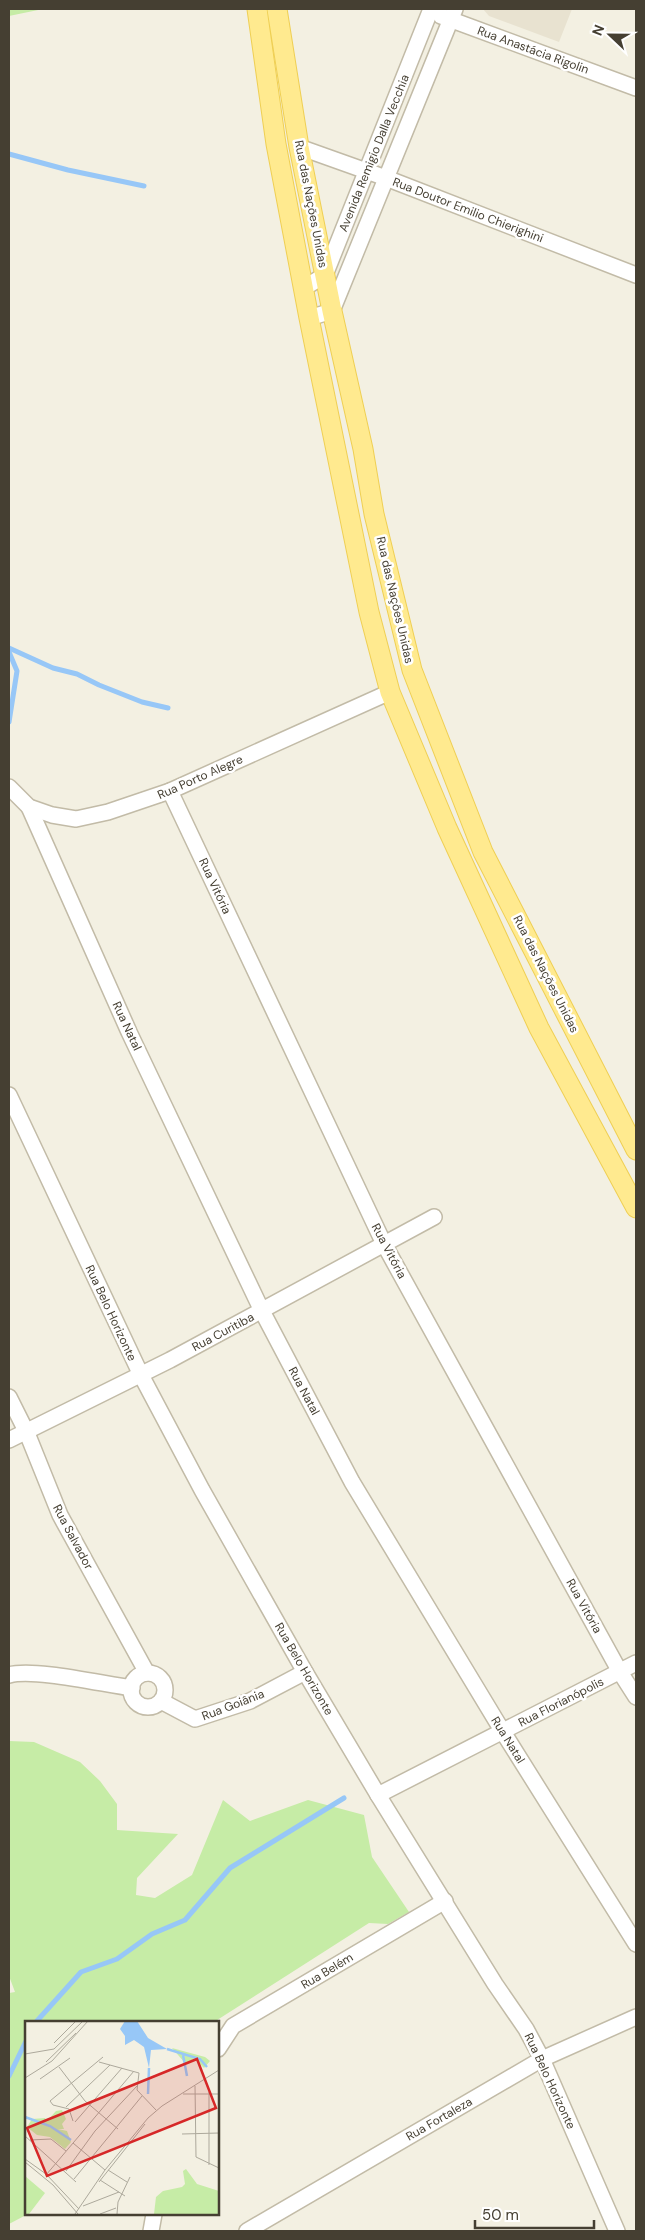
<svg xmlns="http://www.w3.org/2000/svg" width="645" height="2240" font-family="'DM Sans',sans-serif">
<rect width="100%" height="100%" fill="#f3f0e2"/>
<!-- residential -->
<path fill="#e8e2d0" d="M483 9H572L559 42 489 16Z"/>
<!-- green -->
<g fill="#c6eca6">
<path d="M9 9H43L9 16Z"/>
<path d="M9 1741 34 1742 80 1762 100 1781 117 1804V1830L178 1834 137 1878 136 1895 155 1898 192 1875 223 1800 250 1821 308 1800 364 1815 372 1857 409 1912 388 1924 369 1923 214 2022H26V2214H28L9 2224V1993L15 1992 9 1976Z"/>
</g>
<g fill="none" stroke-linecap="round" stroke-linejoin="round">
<!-- stream -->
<g stroke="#97c7f7" stroke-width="5">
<path d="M9 154 68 170 144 186"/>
<path d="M9 648 53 668 77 674 99 685 142 702 168 708"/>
<path d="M9 652 17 671 9 722"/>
<path d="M36 2022 81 1972 117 1959 152 1934 185 1920 230 1868 344 1798"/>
<path d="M9 2076 26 2041"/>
</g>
<!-- minor casing -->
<g stroke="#c2bba7" stroke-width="18">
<g id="minor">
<path d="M441 16 636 88"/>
<path d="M299 147 386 178 636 275"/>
<path d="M304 288 325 275 431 9"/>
<path d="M309 318 332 311 455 9"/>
<path d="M9 787 29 807 52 815 76 819 108 812 170 791 390 692"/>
<path d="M170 791 384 1244 620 1672 636 1697"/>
<path d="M29 807 129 1032 262 1311 352 1482 503 1732 636 1944"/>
<path d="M9 1095 141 1375 202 1490 305 1672 378 1795 495 1984 526 2029 542 2059 617 2231"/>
<path d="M9 1397 27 1433 60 1515 147 1673"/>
<path d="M9 1440 170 1360 434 1217"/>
<circle cx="148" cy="1690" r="17"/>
<path d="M9 1675C34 1668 102 1684 132 1688"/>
<path d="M161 1701 195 1719 250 1701 305 1672"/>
<path d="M378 1795 636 1663"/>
<path d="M218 2049 233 2026 445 1901"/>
<path d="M151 2231 154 2214"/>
<path d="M247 2231 542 2059 636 2017"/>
</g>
</g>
<!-- major casing -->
<g stroke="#efcf54" stroke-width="21">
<g id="major">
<path d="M257 9 276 144 309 318 369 612 390 692 447 828 539 1028 636 1208"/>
<path d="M277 9 299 147 332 311 363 449 374 514 412 670 483 852 636 1150"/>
</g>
</g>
<!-- minor -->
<use href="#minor" stroke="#fff" stroke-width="15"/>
<!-- major -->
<use href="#major" stroke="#ffea8f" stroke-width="19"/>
</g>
<g text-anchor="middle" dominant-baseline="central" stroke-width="5" stroke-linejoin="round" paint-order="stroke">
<!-- street labels -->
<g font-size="12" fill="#453f32" stroke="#fff">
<text transform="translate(533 50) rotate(20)">Rua Anastácia Rigolin</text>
<text transform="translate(374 153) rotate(-68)">Avenida Remigio Dalla Vecchia</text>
<text transform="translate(311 204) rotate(79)">Rua das Nações Unidas</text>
<text transform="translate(468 210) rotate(21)">Rua Doutor Emilio Chierighini</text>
<text transform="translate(395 600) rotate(77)">Rua das Nações Unidas</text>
<text transform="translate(200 777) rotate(-24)">Rua Porto Alegre</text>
<text transform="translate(215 886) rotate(65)">Rua Vitória</text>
<text transform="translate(546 974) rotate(63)">Rua das Nações Unidas</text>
<text transform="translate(127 1026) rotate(65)">Rua Natal</text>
<text transform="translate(389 1251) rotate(62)">Rua Vitória</text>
<text transform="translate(111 1313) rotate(65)">Rua Belo Horizonte</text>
<text transform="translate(223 1332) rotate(-28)">Rua Curitiba</text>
<text transform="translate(304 1391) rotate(62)">Rua Natal</text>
<text transform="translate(73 1537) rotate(62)">Rua Salvador</text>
<text transform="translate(584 1606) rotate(61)">Rua Vitória</text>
<text transform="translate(304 1669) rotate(60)">Rua Belo Horizonte</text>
<text transform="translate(561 1702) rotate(-27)">Rua Florianópolis</text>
<text transform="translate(233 1705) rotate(-21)">Rua Goiânia</text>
<text transform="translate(508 1740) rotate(58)">Rua Natal</text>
<text transform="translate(327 1971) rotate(-31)">Rua Belém</text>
<text transform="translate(550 2081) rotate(65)">Rua Belo Horizonte</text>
<text transform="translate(439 2119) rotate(-30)">Rua Fortaleza</text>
</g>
</g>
<!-- overview -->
<g transform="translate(25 2021)">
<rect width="194" height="194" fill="#f3f0e2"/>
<path d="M147 27 180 36 185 40 179 47 171 39 160 42ZM37 89 41 98 37 103 39 108H33L42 110 46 121 40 128 25 116 12 114 2 106 7 98 20 97 22 100 31 90ZM161 148 172 163 194 170V193H129L131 176 138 170 157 166 160 163 158 150ZM0 155 20 172 4 193H0Z" fill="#c6eca6"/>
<path d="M100 0H112L123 17 142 28 126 29 124 47 119 26 109 19 100 24V15L95 8Z" fill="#97c7f7"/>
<path fill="none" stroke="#97c7f7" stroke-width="2.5" d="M142 28 175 38 182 46M158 34 162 55M123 73 124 47M0 96 25 105 46 119"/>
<path fill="none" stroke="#ada99c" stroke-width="1" d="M29 22 51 0M0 33 29 28 58 0M21 41 51 12M74 41 114 52 112 69 131 89M34 46 60 80 93 108M0 57 27 40 63 0M15 58 45 37M170 65 171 136 194 147M184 71V144M158 73H194M41 86 85 44M48 100 44 88 28 84 25 80 78 36M50 101 97 47M157 113 194 112M0 115 51 161M5 119 26 118 41 130M48 122 80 149M0 138 21 153 54 188M0 141 28 164 53 193M83 149 102 161M41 150 70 110 112 65M21 154 109 50M49 158 117 75M75 159 100 175M74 161 120 103M58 185 94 171M50 193 80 149 123 97 137 85 194 49M75 193 91 187M92 193 93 181 105 156"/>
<path fill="#d62828" fill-opacity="0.15" stroke="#d62828" stroke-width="2.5" d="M172 38 191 87 22 155 2 107Z"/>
<rect width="194" height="194" fill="none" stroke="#453f32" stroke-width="2.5"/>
</g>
<!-- border -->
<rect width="645" height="2240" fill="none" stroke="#453f32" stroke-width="20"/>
<!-- north arrow -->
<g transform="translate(610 35) rotate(292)" stroke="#ffffff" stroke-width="4" paint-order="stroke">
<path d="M0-4L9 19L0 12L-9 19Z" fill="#453f32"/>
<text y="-8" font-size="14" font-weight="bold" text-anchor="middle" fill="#453f32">N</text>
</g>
<!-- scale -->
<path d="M475 2220v8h119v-8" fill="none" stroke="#453f32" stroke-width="2.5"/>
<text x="482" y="2220" font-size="15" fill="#453f32" stroke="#ffffff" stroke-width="4" paint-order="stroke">50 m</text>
</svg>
